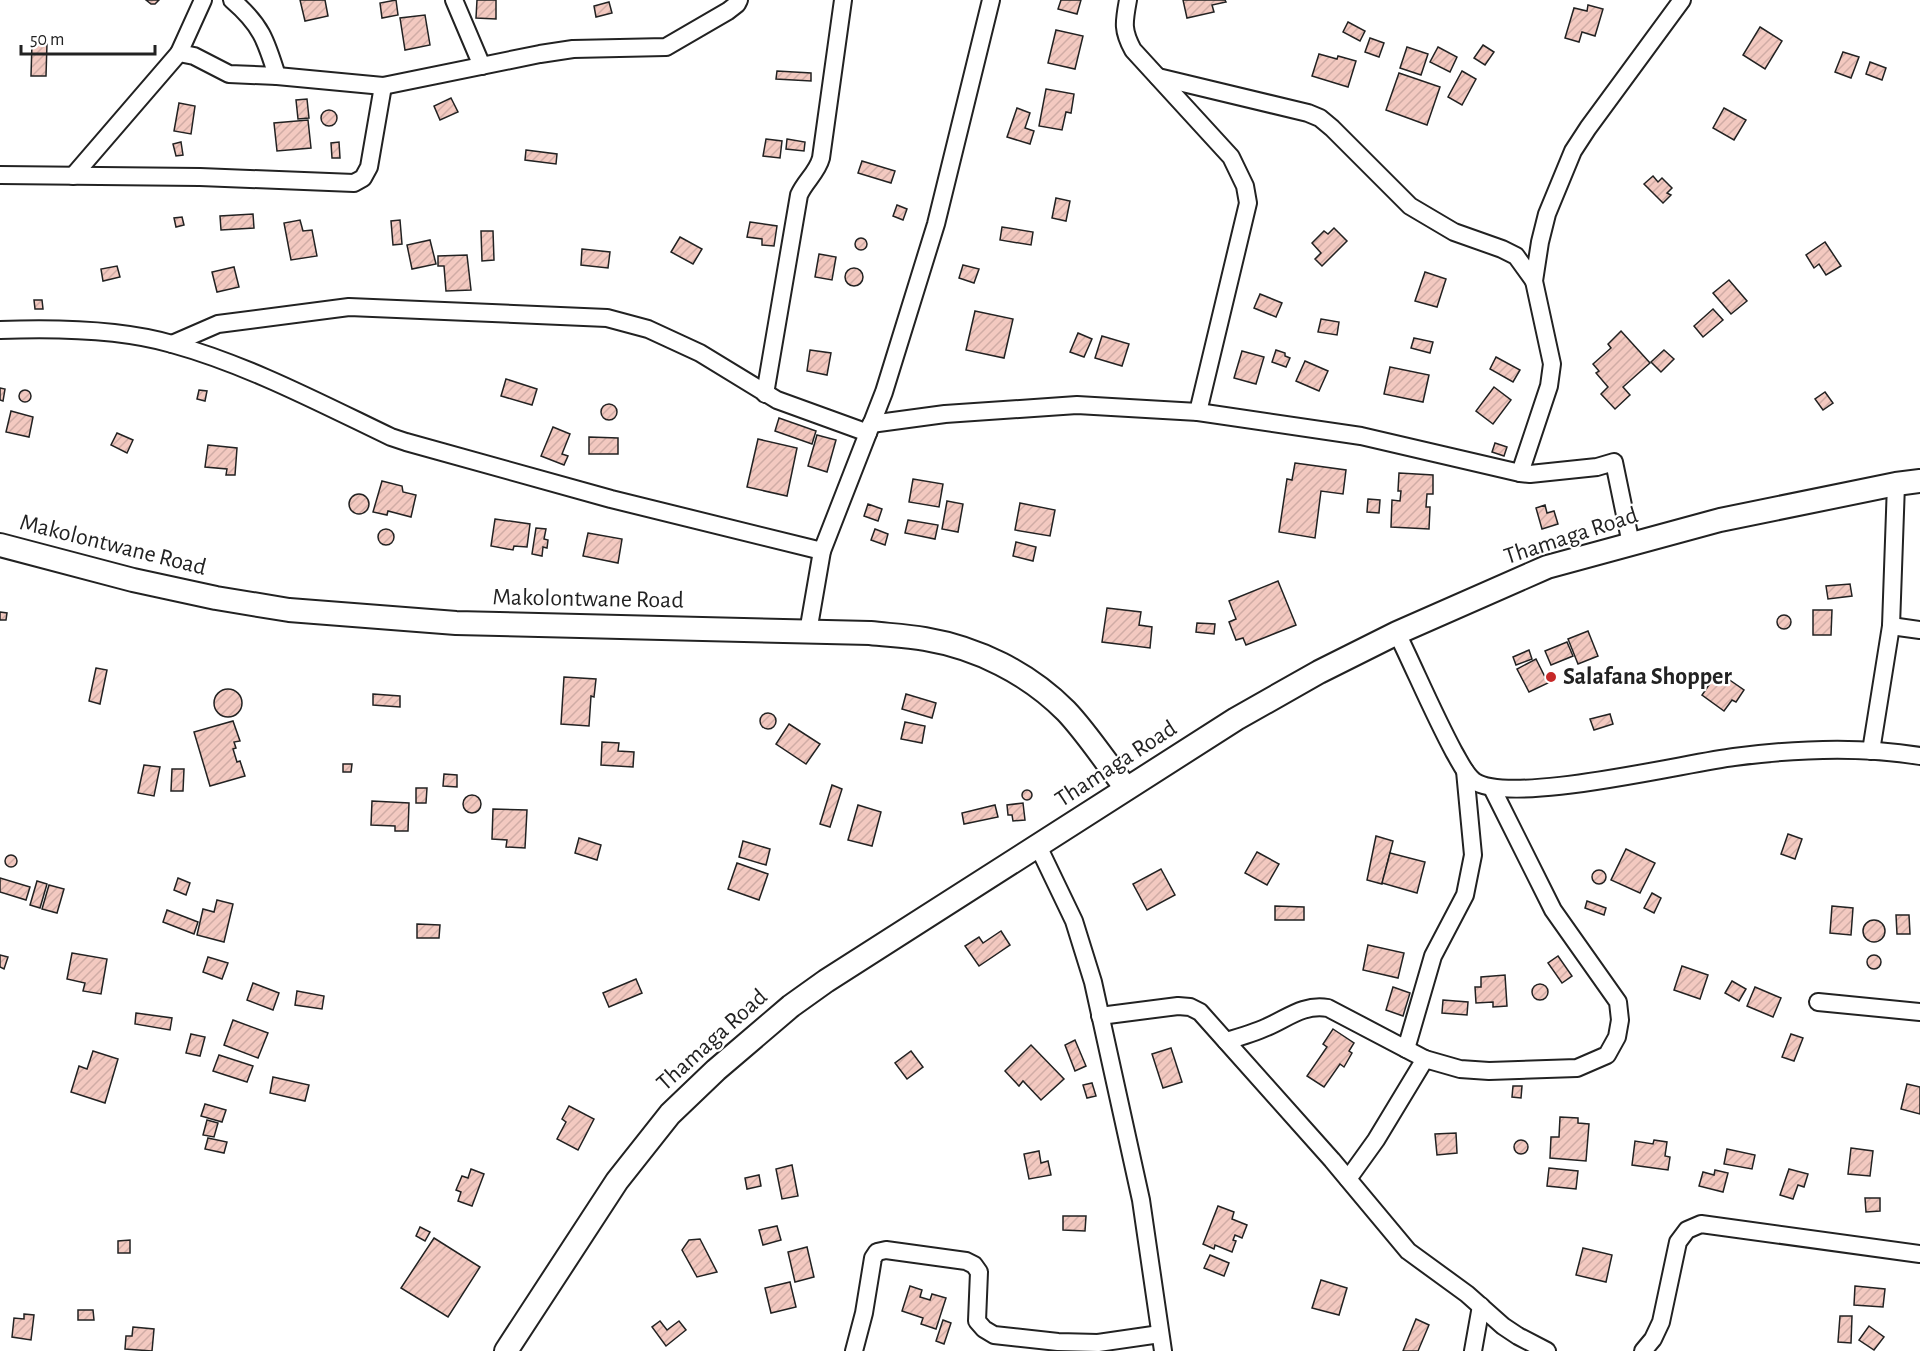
<svg xmlns="http://www.w3.org/2000/svg" width="1920" height="1351" font-family="'Alegreya Sans',sans-serif">
<defs>
<pattern id="building-hatch" width="6" height="6" patternUnits="userSpaceOnUse" patternTransform="scale(1.5)"><rect width="6" height="6" fill="#f3c9c0"/><path d="M-1 1l2-2M0 6l6-6M5 7l2-2" fill="none" stroke="#d0aca5"/></pattern>
</defs>
<rect width="100%" height="100%" fill="#fff"/>
<!-- building -->
<g fill="url(#building-hatch)" stroke="#222" stroke-width="1.5">
<path d="M146 0H159L155 4H151Z"/>
<path d="M300 0H325L328 16 305 21Z"/>
<path d="M396 0 398 15 382 18 380 3Z"/>
<path d="M477 0H496V19L476 18Z"/>
<path d="M1061 0H1081L1077 14 1058 9Z"/>
<path d="M1183 0H1225L1226 2 1212 5 1214 12 1187 18Z"/>
<path d="M609 2 612 13 596 17 594 6Z"/>
<path d="M1588 5 1603 9 1595 36 1582 32 1579 42 1565 38 1574 8 1587 11Z"/>
<path d="M425 15 430 45 405 50 400 18Z"/>
<path d="M1348 22 1365 31 1360 41 1343 32Z"/>
<path d="M1760 27 1782 41 1765 69 1743 55Z"/>
<path d="M1056 30 1083 36 1075 69 1048 63Z"/>
<path d="M1370 38 1384 43 1379 57 1365 52Z"/>
<path d="M32 43H47L46 76H31Z"/>
<path d="M1483 45 1494 52 1485 65 1474 58Z"/>
<path d="M1407 47 1428 54 1421 75 1400 68Z"/>
<path d="M1438 47 1457 57 1450 72 1430 62Z"/>
<path d="M1843 52 1859 57 1851 78 1835 72Z"/>
<path d="M1319 54 1337 59 1338 56 1356 61 1348 87 1312 76Z"/>
<path d="M1870 62 1886 68 1882 80 1866 74Z"/>
<path d="M777 71 811 73V81L776 79Z"/>
<path d="M1462 71 1476 79 1462 105 1448 97Z"/>
<path d="M1399 73 1440 87 1427 125 1386 110Z"/>
<path d="M1046 89 1074 94 1071 113 1066 112 1062 130 1039 126Z"/>
<path d="M451 98 458 112 440 120 434 106Z"/>
<path d="M307 99 309 118 298 119 296 100Z"/>
<path d="M179 103 195 106 191 134 174 131Z"/>
<path d="M1017 108 1030 113 1025 128 1034 131 1030 144 1007 137Z"/>
<path d="M1724 108 1746 120 1734 140 1713 128Z"/>
<circle cx="329" cy="118" r="8"/>
<path d="M308 120 311 148 277 151 274 123Z"/>
<path d="M766 139 782 141 780 158 763 156Z"/>
<path d="M787 139 805 142 804 151 786 149Z"/>
<path d="M181 142 183 155 176 156 173 144Z"/>
<path d="M339 142 340 158H332L331 143Z"/>
<path d="M526 150 557 154 556 164 525 160Z"/>
<path d="M862 161 895 171 891 183 858 173Z"/>
<path d="M1653 176 1658 182 1662 178 1672 188 1667 193 1671 195 1663 203 1644 184Z"/>
<path d="M1056 198 1070 201 1066 221 1052 218Z"/>
<path d="M897 205 907 209 903 220 893 216Z"/>
<path d="M253 214 254 228 221 230 220 216Z"/>
<path d="M182 217 184 225 176 227 174 218Z"/>
<path d="M300 220 303 231 312 230 317 256 291 260 284 223Z"/>
<path d="M400 220 402 244 393 245 391 221Z"/>
<path d="M750 222 777 226 774 246 762 245V239L747 237Z"/>
<path d="M1002 227 1033 232 1031 245 1000 240Z"/>
<path d="M1334 228 1347 241 1322 266 1315 259 1321 253 1312 243 1324 231 1328 234Z"/>
<path d="M481 231H493L494 260 482 261Z"/>
<path d="M680 237 702 249 693 264 671 252Z"/>
<circle cx="861" cy="244" r="6"/>
<path d="M430 240 436 264 412 269 407 245Z"/>
<path d="M1825 242 1841 266 1826 275 1819 264 1814 268 1806 255Z"/>
<path d="M582 249 610 252 608 268 581 265Z"/>
<path d="M819 254 836 257 832 280 815 277Z"/>
<path d="M467 255 471 290 446 291 444 266H438V256Z"/>
<path d="M963 265 979 269 974 283 959 278Z"/>
<path d="M117 266 120 277 103 281 101 269Z"/>
<path d="M234 267 239 287 217 292 212 272Z"/>
<circle cx="854" cy="277" r="9"/>
<path d="M1425 272 1446 279 1437 307 1415 301Z"/>
<path d="M1729 280 1747 301 1731 314 1713 293Z"/>
<path d="M1260 294 1282 303 1276 317 1254 308Z"/>
<path d="M34 300H42L43 309H35Z"/>
<path d="M1713 309 1723 320 1703 337 1694 326Z"/>
<path d="M975 311 1013 319 1004 358 966 350Z"/>
<path d="M1321 319 1339 322 1337 335 1318 332Z"/>
<path d="M1621 331 1650 363 1623 387 1630 395 1615 409 1601 394 1608 387 1596 373 1599 371 1593 364 1611 348 1608 344Z"/>
<path d="M1078 333 1092 339 1084 357 1070 352Z"/>
<path d="M1102 336 1129 344 1122 366 1095 358Z"/>
<path d="M1414 338 1433 342 1430 353 1411 348Z"/>
<path d="M810 350 831 353 827 375 807 371Z"/>
<path d="M1276 350 1285 353V356L1290 358 1286 367 1272 362Z"/>
<path d="M1664 350 1674 359 1661 372 1651 362Z"/>
<path d="M1242 351 1264 357 1256 384 1234 378Z"/>
<path d="M1496 357 1520 370 1513 382 1490 369Z"/>
<path d="M1305 361 1328 371 1319 391 1296 381Z"/>
<path d="M1390 367 1429 375 1423 402 1384 394Z"/>
<path d="M506 379 537 389 532 405 501 396Z"/>
<path d="M1494 387 1511 400 1493 424 1476 411Z"/>
<path d="M0 388 5 389 3 401 0 400Z"/>
<circle cx="25" cy="396" r="6"/>
<path d="M199 390 207 391 205 401 197 399Z"/>
<path d="M1825 392 1833 403 1823 410 1815 399Z"/>
<circle cx="609" cy="412" r="8"/>
<path d="M11 411 33 417 29 437 6 432Z"/>
<path d="M779 418 816 431 812 444 775 431Z"/>
<path d="M553 427 570 434 562 454 568 456 564 465 541 456Z"/>
<path d="M117 433 133 440 127 453 111 445Z"/>
<path d="M817 435 836 440 827 472 808 466Z"/>
<path d="M589 437 618 438V454H589Z"/>
<path d="M758 439 797 448 787 496 747 487Z"/>
<path d="M1495 443 1507 447 1504 456 1492 452Z"/>
<path d="M208 445 237 448 235 475H226L227 469 205 467Z"/>
<path d="M1295 463 1346 470 1343 494 1321 491 1315 538 1279 532 1287 479 1292 480Z"/>
<path d="M1399 473 1433 475V494H1427L1426 507H1430L1429 529 1391 527 1392 500 1400 501 1401 491H1398Z"/>
<path d="M913 479 943 484 939 507 909 502Z"/>
<path d="M382 481 402 486 403 492 416 495 411 517 388 511 387 515 373 512Z"/>
<circle cx="359" cy="504" r="10"/>
<path d="M1368 499 1380 500 1379 513 1367 512Z"/>
<path d="M947 501 963 504 958 532 942 529Z"/>
<path d="M1020 503 1055 510 1050 536 1015 530Z"/>
<path d="M868 504 882 509 878 521 864 516Z"/>
<path d="M1545 505 1547 513 1554 511 1558 524 1542 529 1536 508Z"/>
<path d="M495 519 530 524 527 547 514 546 513 550 491 546Z"/>
<path d="M908 520 938 525 935 539 905 533Z"/>
<path d="M536 528 546 529 544 539 548 540 547 548 543 547 542 556 532 554Z"/>
<circle cx="386" cy="537" r="8"/>
<path d="M875 529 888 534 885 545 871 540Z"/>
<path d="M588 533 622 539 618 563 583 556Z"/>
<path d="M1016 542 1036 547 1033 561 1013 556Z"/>
<path d="M1278 581 1296 625 1246 645 1243 638 1236 640 1229 622 1236 619 1229 601Z"/>
<path d="M1850 584 1852 596 1828 599 1826 586Z"/>
<path d="M1107 608 1141 612 1139 625 1152 627 1150 648 1102 642Z"/>
<path d="M1813 610H1832L1831 635H1813Z"/>
<path d="M0 612 7 613 6 620H0Z"/>
<circle cx="1784" cy="622" r="7"/>
<path d="M1197 623 1215 624 1214 634 1196 632Z"/>
<path d="M1588 631 1598 656 1578 664 1568 639Z"/>
<path d="M1567 642 1573 656 1551 665 1545 651Z"/>
<path d="M1529 650 1532 659 1516 665 1513 657Z"/>
<path d="M1536 659 1548 683 1529 692 1517 669Z"/>
<path d="M96 668 107 670 100 704 89 701Z"/>
<path d="M1718 672 1744 690 1736 702 1732 700 1724 711 1702 695Z"/>
<path d="M564 677 596 679 594 697 591 696 589 726 561 724Z"/>
<circle cx="228" cy="703" r="14"/>
<path d="M373 694 400 696V707L373 705Z"/>
<path d="M906 694 936 703 932 718 902 709Z"/>
<circle cx="768" cy="721" r="8"/>
<path d="M1610 714 1613 724 1594 730 1590 719Z"/>
<path d="M233 721 240 741 234 742 236 748 233 749 237 762 240 761 245 776 210 786 194 732Z"/>
<path d="M905 722 925 726 922 743 901 739Z"/>
<path d="M789 724 820 744 806 764 776 744Z"/>
<path d="M602 742 619 743 618 751 634 752 633 767 601 765Z"/>
<path d="M343 764H352L351 772H343Z"/>
<path d="M144 765 160 767 154 796 138 793Z"/>
<path d="M172 769H184L183 791H171Z"/>
<path d="M444 774 457 775V787L443 786Z"/>
<path d="M832 785 842 789 830 827 820 824Z"/>
<path d="M416 788H427L426 803H416Z"/>
<circle cx="1027" cy="795" r="5"/>
<circle cx="472" cy="804" r="9"/>
<path d="M372 801 409 803 408 831H395V826L371 825Z"/>
<path d="M1023 803 1025 820 1013 821 1012 815H1008L1007 805Z"/>
<path d="M858 805 881 812 872 846 848 840Z"/>
<path d="M995 805 998 817 964 824 962 813Z"/>
<path d="M493 809 527 810 525 848 506 847 507 840 492 839Z"/>
<path d="M1788 834 1802 839 1795 859 1781 854Z"/>
<path d="M1376 836 1393 841 1382 884 1367 880Z"/>
<path d="M579 838 601 845 597 860 575 853Z"/>
<path d="M743 841 770 849 766 865 739 857Z"/>
<path d="M1626 849 1655 863 1640 893 1611 880Z"/>
<path d="M1257 852 1279 864 1267 885 1245 873Z"/>
<path d="M1390 853 1425 862 1417 893 1382 883Z"/>
<circle cx="11" cy="861" r="6"/>
<path d="M737 863 768 874 759 900 728 889Z"/>
<path d="M1161 869 1175 895 1147 910 1133 884Z"/>
<circle cx="1599" cy="877" r="7"/>
<path d="M0 878 30 887 26 900 0 892Z"/>
<path d="M178 878 190 883 186 895 174 890Z"/>
<path d="M37 881 47 884 40 908 30 905Z"/>
<path d="M49 885 64 889 57 913 42 909Z"/>
<path d="M1652 893 1661 898 1654 913 1644 908Z"/>
<path d="M217 900 233 904 224 942 197 935 203 909 214 912Z"/>
<path d="M1587 901 1606 908 1604 915 1585 908Z"/>
<path d="M1275 906 1304 907V920H1275Z"/>
<path d="M1832 906 1853 908 1851 935 1830 933Z"/>
<path d="M167 910 198 922 194 934 163 922Z"/>
<path d="M1896 915H1909L1910 934H1897Z"/>
<circle cx="1874" cy="931" r="11"/>
<path d="M417 924 440 925 439 938H417Z"/>
<path d="M1001 931 1010 945 979 966 965 946 979 937 983 943Z"/>
<path d="M1368 945 1404 953 1398 978 1363 970Z"/>
<path d="M72 953 107 959 101 994 83 991 85 983 67 979Z"/>
<circle cx="1874" cy="962" r="7"/>
<path d="M0 955 8 957 4 969 0 967Z"/>
<path d="M1558 956 1572 976 1562 983 1548 963Z"/>
<path d="M208 957 228 963 222 979 203 972Z"/>
<path d="M1682 966 1708 975 1700 999 1674 990Z"/>
<path d="M1505 975 1507 1006 1493 1007V1002L1476 1003 1475 987H1481V977Z"/>
<path d="M636 979 642 993 609 1007 603 993Z"/>
<path d="M1732 981 1746 989 1739 1001 1725 993Z"/>
<path d="M253 983 279 993 273 1010 247 1000Z"/>
<circle cx="1540" cy="992" r="8"/>
<path d="M1393 987 1410 993 1403 1016 1386 1010Z"/>
<path d="M1755 987 1781 998 1773 1017 1747 1006Z"/>
<path d="M297 991 324 996 322 1009 295 1005Z"/>
<path d="M1443 1000 1468 1002 1467 1015 1442 1013Z"/>
<path d="M136 1013 172 1018 170 1030 135 1024Z"/>
<path d="M233 1020 268 1033 258 1058 224 1045Z"/>
<path d="M1333 1029 1354 1043 1349 1051 1352 1053 1344 1067 1340 1064 1324 1087 1307 1076 1327 1047 1323 1044Z"/>
<path d="M191 1034 205 1037 200 1056 186 1053Z"/>
<path d="M1791 1034 1803 1038 1794 1061 1782 1057Z"/>
<path d="M1075 1040 1086 1066 1075 1071 1065 1045Z"/>
<path d="M1031 1045 1064 1079 1041 1100 1023 1081 1019 1086 1005 1071Z"/>
<path d="M1171 1048 1182 1082 1163 1088 1152 1054Z"/>
<path d="M93 1051 118 1059 105 1103 71 1092 79 1066 87 1069Z"/>
<path d="M911 1051 923 1067 907 1079 895 1063Z"/>
<path d="M219 1055 253 1066 247 1082 213 1071Z"/>
<path d="M273 1077 309 1085 305 1101 270 1093Z"/>
<path d="M1092 1083 1096 1096 1087 1098 1083 1085Z"/>
<path d="M1907 1084 1920 1087V1114L1901 1109Z"/>
<path d="M1513 1086H1522L1521 1098 1512 1097Z"/>
<path d="M205 1104 226 1110 222 1122 201 1116Z"/>
<path d="M569 1106 594 1119 578 1150 557 1139 566 1122 562 1119Z"/>
<path d="M1560 1117 1578 1118V1123L1589 1124 1586 1161 1550 1158 1551 1137H1559Z"/>
<path d="M207 1120 218 1123 214 1137 203 1135Z"/>
<path d="M1456 1133 1457 1153 1437 1155 1435 1134Z"/>
<path d="M208 1138 227 1142 224 1153 205 1149Z"/>
<path d="M1654 1140 1667 1142 1665 1156 1670 1157 1668 1170 1632 1165 1635 1141 1653 1144Z"/>
<circle cx="1521" cy="1147" r="7"/>
<path d="M1851 1148 1873 1151 1870 1176 1848 1174Z"/>
<path d="M1727 1149 1755 1155 1752 1169 1724 1164Z"/>
<path d="M1039 1151 1041 1163 1048 1161 1051 1175 1029 1179 1024 1154Z"/>
<path d="M792 1165 798 1196 782 1199 776 1169Z"/>
<path d="M1549 1168 1578 1171 1576 1189 1547 1186Z"/>
<path d="M471 1169 484 1174 472 1206 458 1201 461 1192 456 1190 462 1176 468 1178Z"/>
<path d="M1789 1169 1808 1174 1804 1187 1798 1185 1793 1199 1780 1195Z"/>
<path d="M1715 1170 1728 1173 1723 1192 1699 1186 1703 1172 1714 1175Z"/>
<path d="M759 1175 761 1186 747 1189 745 1178Z"/>
<path d="M1865 1198H1880V1211L1866 1212Z"/>
<path d="M1218 1206 1234 1212 1232 1219 1247 1225 1242 1238 1235 1235 1233 1240 1236 1241 1232 1252 1215 1245 1214 1249 1203 1244Z"/>
<path d="M1063 1216H1086L1085 1231 1063 1230Z"/>
<path d="M777 1226 781 1240 763 1245 759 1230Z"/>
<path d="M420 1227 430 1232 425 1241 416 1236Z"/>
<path d="M434 1238 480 1267 448 1317 401 1288Z"/>
<path d="M700 1239 717 1272 697 1277 682 1250 689 1240Z"/>
<path d="M130 1240V1253H118V1241Z"/>
<path d="M807 1247 814 1277 795 1282 788 1252Z"/>
<path d="M1583 1248 1612 1255 1606 1282 1576 1275Z"/>
<path d="M1210 1255 1229 1263 1224 1276 1204 1268Z"/>
<path d="M1321 1280 1347 1288 1339 1315 1312 1308Z"/>
<path d="M790 1282 796 1307 771 1313 765 1288Z"/>
<path d="M910 1286 922 1290 920 1297 930 1300 932 1294 946 1298 936 1329 921 1324 923 1318 902 1311Z"/>
<path d="M1855 1286 1885 1289 1883 1307 1854 1305Z"/>
<path d="M78 1310H93L94 1320H78Z"/>
<path d="M24 1314 34 1315 31 1340 12 1337 14 1318 24 1319Z"/>
<path d="M1840 1316H1852L1851 1343 1838 1342Z"/>
<path d="M1416 1319 1429 1325 1418 1351H1403Z"/>
<path d="M943 1320 951 1323 944 1344 936 1341Z"/>
<path d="M660 1321 667 1330 679 1321 686 1330 666 1346 652 1327Z"/>
<path d="M1869 1326 1884 1337 1874 1350 1859 1340Z"/>
<path d="M133 1327 154 1329 152 1351 125 1349 126 1336H132Z"/>
</g>
<g fill="none" stroke-linecap="round" stroke-linejoin="round">
<!-- street casing -->
<g stroke="#222" stroke-width="20">
<g id="street">
<path d="M232 0C261 25 266 40 277 76"/>
<path d="M454 0 482 66"/>
<path d="M1128 0C1124 22 1122 30 1133 50L1231 157 1245 186 1248 203 1198 412"/>
<path d="M179 53 203 0"/>
<path d="M1158 77 1308 113 1320 118 1332 128 1410 206 1454 232 1502 249 1516 256 1534 281"/>
<path d="M0 175 200 177 354 183 363 178 369 167 383 86"/>
<path d="M73 176 179 53 194 56 229 74 277 76 383 86 540 54 573 49 666 47 728 11 737 4 739 0"/>
<path d="M0 330C54 328 121 329 172 344 248 365 320 403 391 437L406 442 611 499 822 551"/>
<path d="M172 344 218 324 349 307 607 318 648 329 700 353 777 400 868 433"/>
<path d="M765 394 799 195C805 181 817 173 821 158L843 0"/>
<path d="M871 424 945 414 1077 405 1198 412 1361 436 1520 473 1530 474 1597 467 1614 462 1631 544"/>
<path d="M1520 473 1549 386 1552 364 1534 281 1540 242 1547 214 1573 151 1588 128 1682 0"/>
<path d="M1891 626 1920 630"/>
<path d="M808 632 822 551 884 392 936 224 991 0"/>
<path d="M1397 633C1416 672 1433 713 1454 752 1460 762 1465 774 1474 781 1510 806 1685 763 1734 757 1795 749 1859 746 1920 756"/>
<path d="M1871 751 1891 626 1896 484"/>
<path d="M1038 846 1074 921 1093 982 1141 1200 1163 1351"/>
<path d="M1818 1002 1920 1012"/>
<path d="M1100 1016 1178 1006 1190 1007 1200 1012 1332 1160 1408 1251 1467 1294 1503 1326 1518 1336 1547 1351"/>
<path d="M1226 1041C1240 1037 1254 1033 1267 1027 1288 1018 1303 1004 1328 1008L1425 1059 1460 1069 1489 1071 1577 1068 1607 1055 1617 1037 1620 1020 1618 1002 1553 910 1492 788"/>
<path d="M1406 1049 1433 956 1465 895 1473 855 1465 771"/>
<path d="M1348 1179 1376 1140 1425 1059"/>
<path d="M854 1351 864 1313 873 1258 877 1252 886 1250 966 1261 974 1265 979 1272 977 1321 984 1329 994 1335 1058 1342 1098 1343 1160 1334"/>
<path d="M1473 1351 1481 1306"/>
<path d="M1643 1351 1653 1339 1661 1322 1678 1242 1687 1230 1701 1224 1920 1254"/>
</g>
</g>
<!-- secondary casing -->
<g stroke="#222" stroke-width="26">
<g id="secondary">
<path d="M0 545 133 580 216 598 289 610 456 623 870 633C888 635 907 636 925 639 978 648 1028 673 1066 711 1087 733 1107 764 1126 788"/>
<path d="M506 1351 617 1181 670 1114 716 1070 791 1006 826 981 1236 719 1319 672 1397 633 1547 567 1720 520 1896 484 1920 481"/>
</g>
</g>
<!-- street -->
<use href="#street" stroke="#fff" stroke-width="16"/>
<!-- secondary -->
<use href="#secondary" stroke="#fff" stroke-width="22"/>
</g>
<!-- markers -->
<circle fill="#c62828" stroke="#fff" stroke-width="2" cx="1551" cy="677" r="6"/>
<g text-anchor="middle" dominant-baseline="central" stroke-width="4.5" stroke-linejoin="round" paint-order="stroke">
<!-- street labels -->
<g font-size="24" fill="#222" stroke="#fff">
<text transform="translate(1571 536) rotate(-18)">Thamaga Road</text>
<text transform="translate(113 545) rotate(14)">Makolontwane Road</text>
<text transform="translate(588 599) rotate(1)">Makolontwane Road</text>
<text transform="translate(1116 764) rotate(-33)">Thamaga Road</text>
<text transform="translate(712 1040) rotate(-42)">Thamaga Road</text>
</g>
<!-- poi labels -->
<g font-size="24" font-weight="bold" fill="#222" stroke="#fff" text-anchor="start">
<text x="1563" y="677">Salafana Shopper</text>
</g>
</g>
<!-- scale -->
<path d="M21 45v9h134v-9" fill="none" stroke="#222222" stroke-width="3"/>
<text x="30" y="45" font-size="18" fill="#222222" stroke="#ffffff" stroke-width="4.5" paint-order="stroke">50 m</text>
</svg>
